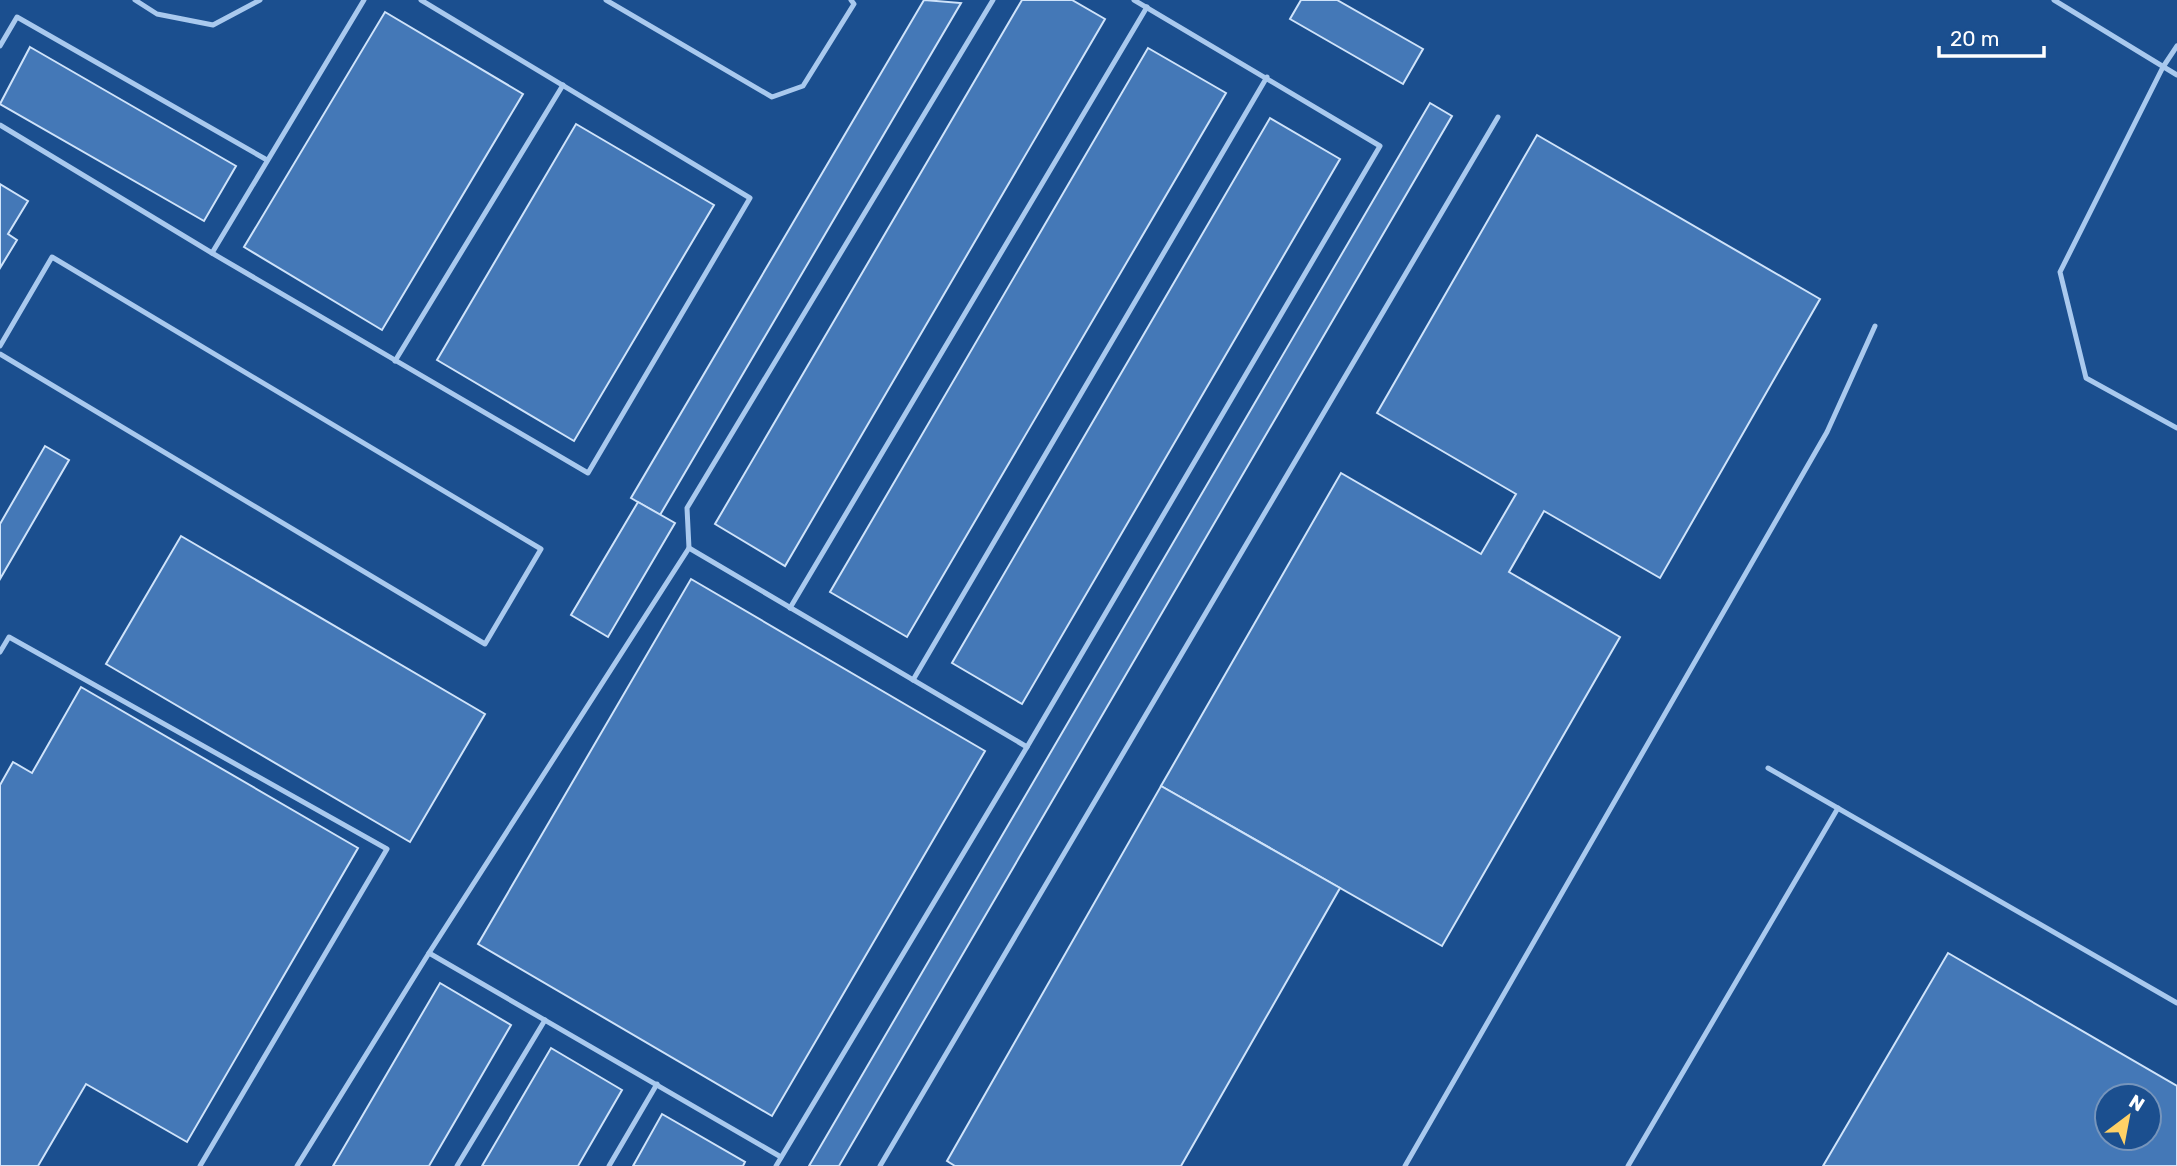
<svg xmlns="http://www.w3.org/2000/svg" width="2177" height="1166" font-family="Rubik,sans-serif">
<rect width="100%" height="100%" fill="#1b4f8f"/>
<!-- building -->
<g fill="#4478b7" stroke="#cfe3fa" stroke-width="2" fill-rule="evenodd">
<path d="M924 0 961 3 660 515 631 498Z"/>
<path d="M1022 0H1072L1105 19 785 566 715 524Z"/>
<path d="M1301 0H1337L1423 49 1403 84 1290 19Z"/>
<path d="M385 12 523 94 382 330 244 247Z"/>
<path d="M30 47 236 166 204 221 0 104Z"/>
<path d="M1148 48 1226 93 907 637 830 592Z"/>
<path d="M1430 103 1452 116 839 1166H809Z"/>
<path d="M1270 118 1340 159 1022 704 952 663Z"/>
<path d="M576 124 714 205 574 441 437 360Z"/>
<path d="M1537 135 1820 299 1660 578 1544 511 1509 572 1620 637 1442 946 1161 786 1341 473 1481 554 1516 494 1377 413Z"/>
<path d="M0 184 28 201 8 234 17 240 0 268Z"/>
<path d="M45 446 69 460 0 579V524Z"/>
<path d="M638 502 675 523 608 637 571 615Z"/>
<path d="M181 536 485 714 410 842 106 664Z"/>
<path d="M691 579 985 751 772 1116 478 944Z"/>
<path d="M81 687 358 848 187 1142 86 1084 38 1166H0V785L13 762 32 773Z"/>
<path d="M1161 786 1340 888 1181 1166H955L947 1161Z"/>
<path d="M1948 953 2177 1086V1166H1823ZM2107 1096H2149V1138H2107Z"/>
<path d="M440 983 511 1025 429 1166H333Z"/>
<path d="M551 1048 622 1090 578 1166H482Z"/>
<path d="M662 1114 745 1162 743 1166H633Z"/>
</g>
<g fill="none" stroke-linecap="round" stroke-linejoin="round">
<!-- lane -->
<g stroke="#a9c9ee" stroke-width="5">
<path d="M135 0 157 14 213 25 260 0"/>
<path d="M606 0 772 97 803 86 854 4 851 0"/>
<path d="M2054 0 2177 75"/>
<path d="M0 46 17 17 267 160"/>
<path d="M2177 46 2163 67 2060 272 2086 378 2177 428"/>
<path d="M0 125 212 253 588 473 750 198 421 0"/>
<path d="M212 253 364 0"/>
<path d="M0 346 52 257 541 549 485 644 0 354"/>
<path d="M395 361 563 85"/>
<path d="M689 548 1027 747"/>
<path d="M790 608 1147 7"/>
<path d="M0 652 9 637 387 849 200 1166"/>
<path d="M913 680 1267 77"/>
<path d="M1768 768 2177 1003"/>
<path d="M429 953 781 1157"/>
<path d="M297 1166 429 953 689 548 687 508 993 0"/>
<path d="M457 1166 545 1020"/>
<path d="M609 1166 657 1084"/>
<path d="M776 1166 1027 747 1380 146 1134 0"/>
<path d="M880 1166 1498 117"/>
<path d="M1405 1166 1827 432 1875 326"/>
<path d="M1628 1166 1838 808"/>
</g>
</g>
<!-- north arrow -->
<g transform="translate(2128 1117) rotate(32)"><circle r="33" fill="#1b4f8f" stroke="#7695bc" stroke-width="2"/>
<path d="M0-5L12 26L0 18L-12 26Z" fill="#ffd166"/>
<text y="-10" font-size="19" font-weight="bold" text-anchor="middle" fill="#ffffff">N</text>
</g>
<!-- scale -->
<path d="M1939 46v10h105v-10" fill="none" stroke="#ffffff" stroke-width="3.5"/>
<text x="1950" y="46" font-size="21" fill="#ffffff" stroke="#1b4f8f" stroke-width="5" paint-order="stroke">20 m</text>
</svg>
